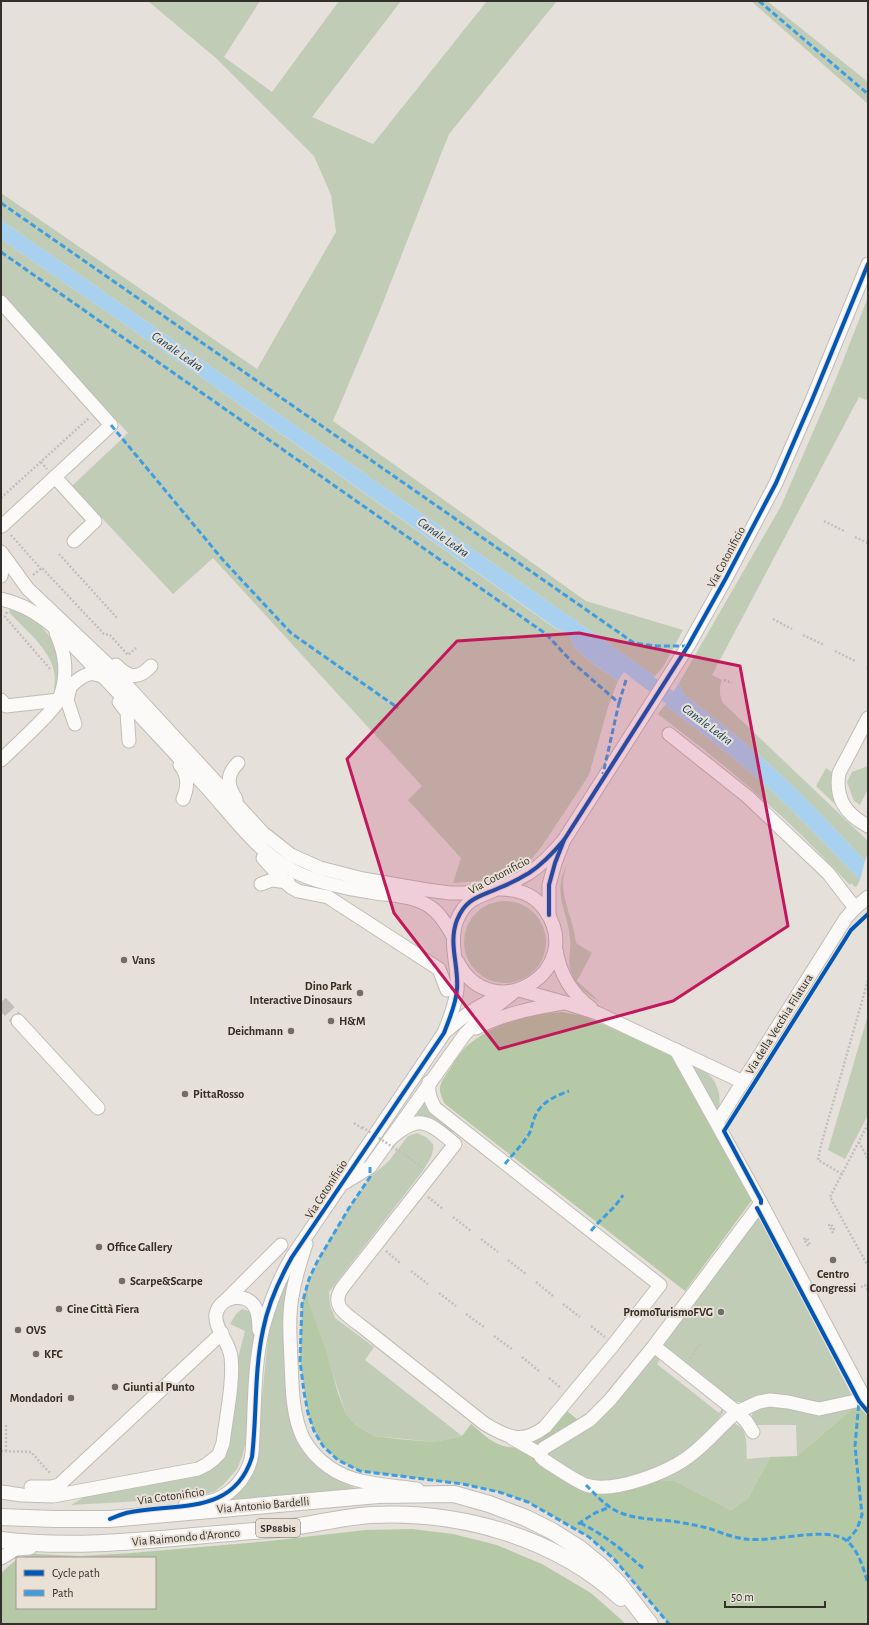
<svg xmlns="http://www.w3.org/2000/svg" width="869" height="1625" font-family="'Alegreya Sans',sans-serif">
<rect width="100%" height="100%" fill="#e5e0da"/>
<!-- green -->
<g fill="#c1ccb6">
<path d="M148 1H260L224 57 272 92 339 1H401L312 117 373 144 487 1H557L449 134 380 310 333 421 586 601 683 630 663 667 655 676 1 220V193L257 369 336 232 331 195 314 156 217 59Z"/>
<path d="M751 1H767L868 82V104Z"/>
<path d="M1 239 198 375 556 629C573 633 568 640 577 650 587 661 606 672 618 681L608 707 589 775 542 846 531 860 518 870 502 875 481 881 453 883 461 858 408 800 422 786 213 558 173 594 72 486 128 433 1 293Z"/>
<path d="M868 297V397L866 400 859 397 712 675 722 680C719 688 719 695 723 703L868 841V852L865 861C837 831 809 801 780 774 750 746 718 721 686 696L682 691 679 683 781 506 835 381Z"/>
<path d="M11 606 18 608 39 623 52 640 62 662 56 690 54 688C61 657 28 633 9 612Z"/>
<path d="M665 705C698 730 731 755 763 783 797 813 828 847 860 880L857 886 855 887 851 883 850 885C821 855 792 824 760 797 728 768 693 741 658 714Z"/>
<path d="M868 766V789L860 805 854 801 847 782 852 772Z"/>
<path d="M826 768 835 774C828 788 836 799 842 811L816 786Z"/>
<path d="M567 864C565 870 563 877 563 883 563 903 574 922 576 943L592 953 577 981 600 1002C588 995 578 988 572 975 566 962 572 951 570 938 567 908 552 895 567 864Z"/>
<circle cx="505" cy="942" r="41"/>
<path d="M868 1015V1115L845 1159 828 1150Z"/>
<path d="M692 1064C715 1074 722 1088 719 1113Z"/>
<path d="M425 1094 455 1129 452 1133 432 1118 412 1114Z"/>
<path d="M417 1133 426 1137 433 1144C435 1154 427 1163 422 1172L329 1292 330 1305 335 1318 374 1347 365 1360 462 1436 434 1442 374 1436 357 1426 346 1414 308 1299 309 1279 328 1242 349 1208 370 1177 388 1162 408 1136Z"/>
<path d="M757 1212 853 1398 827 1404 757 1397 742 1402H733L660 1343Z"/>
<path d="M294 1266 287 1396C290 1423 294 1440 313 1460 319 1466 325 1472 332 1477 339 1482 349 1485 357 1489L230 1500 246 1485 256 1466 259 1454 261 1407 268 1339 275 1306Z"/>
<path d="M242 1309 252 1312 256 1328 249 1366 250 1380 245 1445 242 1457 237 1469 223 1485 215 1491 205 1495 140 1501 71 1505 89 1494 111 1492 202 1474 229 1442 238 1358 245 1331 230 1324 236 1314Z"/>
<path d="M654 1350 662 1356 657 1364 719 1413 723 1408V1413L701 1440 691 1450 648 1472 621 1481H586L544 1458 546 1450 592 1422Z"/>
<path d="M858 1404 797 1456 796 1425H757L753 1424 751 1418 753 1411 764 1406Z"/>
<path d="M733 1423C749 1427 746 1446 747 1459L770 1457 748 1498 731 1510 675 1481H651Z"/>
</g>
<!-- forest -->
<g fill="#b6c9a6">
<path d="M562 1012 584 1016 676 1057 752 1200 685 1291 445 1104C436 1088 440 1083 450 1069 455 1060 461 1051 468 1045 494 1023 529 1014 562 1012Z"/>
<path d="M309 1279 308 1299 327 1354 338 1393 346 1414 357 1426 374 1436 398 1439 434 1442 462 1436 471 1424C479 1430 485 1437 494 1442 524 1459 551 1433 567 1411L582 1423 536 1455 587 1488 651 1481H675L731 1510 748 1498 770 1457 797 1456 858 1404 862 1410 868 1415V1624H669L615 1560 589 1537 528 1502 499 1492 463 1484 360 1471 338 1460 323 1446 314 1431 308 1413 300 1361 302 1304Z"/>
<path d="M412 1529 453 1534 497 1545 542 1564 591 1593 626 1624H1V1573L17 1559V1608H155V1558H19L35 1554 80 1556 131 1553 269 1541 365 1530Z"/>
</g>
<!-- water -->
<g fill="#a8d1f0">
<path d="M1 220 655 676 646 688 624 672 618 681C605 671 589 662 577 650 568 640 573 633 557 629L198 375 1 239Z"/>
<path d="M679 683 682 691 686 696C718 721 750 746 780 774 809 801 837 831 865 861L860 880C828 847 797 813 763 783 731 755 698 730 665 705Z"/>
</g>
<g fill="none" stroke-linecap="round" stroke-linejoin="round">
<!-- canal -->
<path stroke="#a8d1f0" stroke-width="14" d="M635 672 684 708"/>
<!-- minor-tunnel -->
<path stroke="#c1bdb7" stroke-width="13" stroke-dasharray="13 6" stroke-linecap="butt" d="M1 1002 18 1021"/>
<!-- minor casing -->
<g stroke="#c0bcb7" stroke-width="15">
<g id="minor">
<path d="M1 302 111 425 2 526"/>
<path d="M55 477 95 521 74 541"/>
<path d="M1 552 28 589 106 663 263 833 291 855 320 868 363 879 427 890 450 893H483"/>
<path d="M1 576 4 562 2 555"/>
<path d="M1 599C39 607 62 634 88 661 129 703 168 746 208 789 233 817 258 852 292 870 311 881 348 889 370 892 391 896 416 895 433 909 442 916 447 926 453 936"/>
<path d="M56 633C66 654 68 675 60 697"/>
<path d="M116 665C129 678 138 680 151 666"/>
<path d="M70 688 67 700 75 724"/>
<path d="M1 700 6 706 59 700"/>
<path d="M119 702 127 712 129 741"/>
<path d="M868 718 839 773C835 798 845 814 868 826"/>
<path d="M669 734 748 797 828 873 855 908"/>
<path d="M1 760C17 745 33 730 48 714 60 702 68 684 84 676 91 672 96 674 102 676"/>
<path d="M180 765C189 776 188 787 183 799"/>
<path d="M236 799C227 785 226 775 238 763"/>
<path d="M263 858 284 881 291 887 298 891 328 897 439 969 447 990"/>
<path d="M261 884 272 880 288 882"/>
<path d="M549 915V885L555 863 564 840 688 646 726 578 776 483 812 400 868 264"/>
<path d="M556 950C560 975 571 993 591 1008"/>
<path d="M457 961C492 1030 588 970 545 910 535 895 518 889 500 889"/>
<path d="M519 990 566 1003 597 1013 743 1082"/>
<path d="M18 1021 98 1108"/>
<path d="M476 1028C503 1014 533 1008 563 1003"/>
<path d="M447 1030C463 1016 481 1004 502 995"/>
<path d="M676 1050 761 1203 865 1399 819 1409 788 1402 770 1400 759 1402 737 1412 746 1421 753 1432"/>
<path d="M717 1123 846 918 855 908 868 897"/>
<path d="M390 1139C420 1113 427 1121 455 1144L342 1288C330 1306 346 1314 360 1325L485 1424C507 1437 522 1445 545 1427L614 1344 660 1285 435 1108C430 1099 428 1093 429 1082"/>
<path d="M344 1183 370 1167 465 1034 481 1018 514 992"/>
<path d="M306 1244C301 1259 296 1275 293 1291 288 1314 290 1337 291 1360 292 1386 292 1415 303 1438 309 1449 319 1460 329 1467 354 1485 388 1485 417 1489"/>
<path d="M226 1300 281 1245"/>
<path d="M512 1438 540 1454 541 1457 544 1460C555 1467 575 1481 586 1485 614 1494 670 1472 692 1454 708 1442 721 1425 737 1412L654 1346"/>
<path d="M540 1454 544 1448 590 1420 610 1400 654 1346 761 1203"/>
<path d="M31 1487H51L59 1485 222 1333"/>
<path d="M1 1492 22 1495 53 1496 198 1469 206 1465 215 1458 219 1454 223 1443C226 1418 234 1381 231 1357 229 1341 214 1329 216 1314 220 1295 248 1291 256 1309 259 1316 259 1323 259 1330"/>
<path d="M185 1505C194 1504 206 1503 215 1500 234 1493 250 1473 252 1453 255 1412 253 1368 263 1328 270 1302 279 1279 292 1257L444 1033C449 1019 456 1005 457 989 459 966 448 943 457 920 466 898 479 897 499 888 509 884 519 879 529 873 543 864 553 853 564 840"/>
<path d="M1 1558 16 1549 30 1548"/>
</g>
</g>
<!-- major casing -->
<g stroke="#c0bcb7" stroke-width="18">
<g id="major">
<path d="M1 1517 54 1519H110L378 1495 454 1494 489 1504 526 1518 552 1531 579 1548 601 1566 619 1584 650 1624"/>
<path d="M1 1540C65 1548 130 1542 194 1536 227 1533 261 1531 294 1527 319 1523 345 1517 370 1515 459 1510 555 1537 621 1598"/>
</g>
</g>
<!-- path -->
<g stroke="#c2c0be" stroke-width="2.5" stroke-dasharray="2 2" stroke-linecap="butt">
<path d="M41 462 47 469"/>
<path d="M1 498 89 418"/>
<path d="M824 521 844 531"/>
<path d="M11 535 41 569"/>
<path d="M855 537 868 543"/>
<path d="M59 554 118 619"/>
<path d="M33 575 42 568 104 634 110 635 128 655 136 648"/>
<path d="M7 612 5 617 51 670"/>
<path d="M773 619 792 629"/>
<path d="M803 635 824 645"/>
<path d="M835 651 855 661"/>
<path d="M867 667 868 668"/>
<path d="M724 680 732 683"/>
<path d="M867 943H868"/>
<path d="M354 1123 363 1129"/>
<path d="M868 1124 830 1197 868 1266"/>
<path d="M859 1142 868 1159"/>
<path d="M408 1157 422 1167"/>
<path d="M842 1174 818 1160 821 1145 868 980"/>
<path d="M428 1197 443 1209"/>
<path d="M453 1217 471 1231"/>
<path d="M833 1233 829 1225 831 1224 835 1231"/>
<path d="M481 1239 498 1252"/>
<path d="M808 1246 804 1239 807 1238 810 1245"/>
<path d="M386 1251 400 1263"/>
<path d="M508 1260 526 1274"/>
<path d="M411 1271 428 1284"/>
<path d="M536 1282 553 1296"/>
<path d="M861 1287 865 1285 868 1291"/>
<path d="M439 1293 456 1306"/>
<path d="M563 1304 580 1317"/>
<path d="M466 1314 484 1327"/>
<path d="M591 1326 605 1337"/>
<path d="M494 1336 512 1349"/>
<path d="M522 1357 539 1371"/>
<path d="M690 1358 701 1343"/>
<path d="M549 1378 561 1388"/>
<path d="M1 1451 31 1452 51 1474"/>
<path d="M6 1451V1423"/>
</g>
<!-- minor -->
<use href="#minor" stroke="#fbfaf9" stroke-width="13"/>
<!-- major -->
<use href="#major" stroke="#fbfaf9" stroke-width="16"/>
<!-- path-bridge -->
<path stroke="#c2c0be" stroke-width="2.5" stroke-dasharray="2 2" stroke-linecap="butt" d="M362 1127 408 1157"/>
<!-- quiet -->
<g stroke="#3e9de1" stroke-width="3" stroke-dasharray="6 3" stroke-linecap="butt">
<path d="M759 1 868 94"/>
<path d="M1 203 634 643 656 646H688"/>
<path d="M1 252 546 634 572 662 619 703 603 774"/>
<path d="M111 425 223 560 291 633 398 708"/>
<path d="M619 703 626 680"/>
<path d="M505 1164C512 1155 521 1146 527 1137 532 1131 531 1126 534 1119 539 1103 555 1096 569 1091"/>
<path d="M370 1167V1177L349 1208 317 1262 309 1279 302 1304 300 1361 304 1392 308 1413 314 1431 323 1446 338 1460 360 1471 463 1484 499 1492 528 1502 589 1537 615 1560 669 1624"/>
<path d="M591 1231C602 1217 613 1211 623 1195"/>
<path d="M586 1485C596 1495 607 1508 621 1513 639 1520 659 1519 678 1522 689 1524 700 1526 711 1529 722 1533 734 1538 746 1539 772 1543 828 1525 847 1541 859 1551 864 1570 868 1584"/>
<path d="M580 1523C604 1534 623 1551 643 1568"/>
<path d="M578 1524 595 1513 610 1507"/>
<path d="M847 1541 857 1529 862 1515 855 1446 859 1401"/>
</g>
<!-- cycleway casing -->
<g stroke="#e9e0d6" stroke-width="6">
<g id="cycleway">
<path d="M549 915V885L555 863 564 840 688 646 726 578 776 483 812 400 868 264"/>
<path d="M761 1203V1200L724 1131 851 930 868 914"/>
<path d="M757 1208 859 1401 868 1412"/>
<path d="M110 1519C117 1516 124 1513 131 1512 178 1503 234 1515 252 1457 257 1415 254 1372 263 1330 268 1304 279 1280 292 1257L444 1033C449 1019 456 1005 457 989 459 966 448 943 457 920 466 898 479 897 499 888 509 884 519 879 529 873 543 864 553 853 564 840"/>
</g>
</g>
<!-- cycleway -->
<use href="#cycleway" stroke="#0057b8" stroke-width="4"/>
</g>
<!-- marked area -->
<path fill="#c2185b" fill-opacity="0.2" stroke="#c2185b" stroke-width="3" stroke-linejoin="round" d="M579 633 740 666 788 926 673 1001 499 1049 394 913 347 759 457 641Z"/>
<!-- markers -->
<g fill="#716d68" stroke="#e9e0d6" stroke-width="1.5">
<circle cx="124" cy="960" r="4"/>
<circle cx="360" cy="993" r="4"/>
<circle cx="331" cy="1021" r="4"/>
<circle cx="291" cy="1031" r="4"/>
<circle cx="185" cy="1094" r="4"/>
<circle cx="99" cy="1247" r="4"/>
<circle cx="833" cy="1260" r="4"/>
<circle cx="122" cy="1281" r="4"/>
<circle cx="59" cy="1309" r="4"/>
<circle cx="721" cy="1312" r="4"/>
<circle cx="18" cy="1330" r="4"/>
<circle cx="36" cy="1354" r="4"/>
<circle cx="115" cy="1387" r="4"/>
<circle cx="71" cy="1398" r="4"/>
</g>
<g text-anchor="middle" dominant-baseline="central" stroke-width="4" stroke-linejoin="round" paint-order="stroke">
<!-- shield labels -->
<rect fill="#e9e0d6" stroke="#6a645e" stroke-width="1" x="256" y="1519" width="44" height="18" rx="3"/>
<g font-size="11" font-weight="bold" fill="#332f2b">
<text x="278" y="1528">SP88bis</text>
</g>
<!-- street labels -->
<g font-size="12" fill="#332f2b" stroke="#e9e0d6">
<text transform="translate(726 557) rotate(-62)">Via Cotonificio</text>
<text transform="translate(499 875) rotate(-28)">Via Cotonificio</text>
<text transform="translate(779 1024) rotate(-58)">Via della Vecchia Filatura</text>
<text transform="translate(326 1189) rotate(-57)">Via Cotonificio</text>
<text transform="translate(171 1496) rotate(-8)">Via Cotonificio</text>
<text transform="translate(263 1505) rotate(-5)">Via Antonio Bardelli</text>
<text transform="translate(186 1537) rotate(-5)">Via Raimondo d'Aronco</text>
</g>
<!-- poi labels -->
<g font-size="12" font-weight="bold" fill="#332f2b" stroke="#e9e0d6" text-anchor="start">
<text x="132" y="960">Vans</text>
<text x="352" y="986" text-anchor="end">Dino Park<tspan x="352" dy="14">Interactive Dinosaurs</tspan></text>
<text x="339" y="1021">H&amp;M</text>
<text x="283" y="1031" text-anchor="end">Deichmann</text>
<text x="193" y="1094">PittaRosso</text>
<text x="107" y="1247">Office Gallery</text>
<text x="833" y="1274" text-anchor="middle">Centro<tspan x="833" dy="14">Congressi</tspan></text>
<text x="130" y="1281">Scarpe&amp;Scarpe</text>
<text x="67" y="1309">Cine Città Fiera</text>
<text x="713" y="1312" text-anchor="end">PromoTurismoFVG</text>
<text x="26" y="1330">OVS</text>
<text x="44" y="1354">KFC</text>
<text x="123" y="1387">Giunti al Punto</text>
<text x="63" y="1398" text-anchor="end">Mondadori</text>
</g>
<!-- water labels -->
<g font-size="13" font-style="italic" fill="#154362" stroke="#e9e0d6">
<text transform="translate(177 352) rotate(35)">Canale Ledra</text>
<text transform="translate(443 538) rotate(35)">Canale Ledra</text>
<text transform="translate(707 725) rotate(37)">Canale Ledra</text>
</g>
</g>
<!-- border -->
<rect width="869" height="1625" fill="none" stroke="#332f2b" stroke-width="4"/>
<!-- legend -->
<rect x="16" y="1557" width="140" height="52" fill="#e9e0d6" stroke="#a09992"/>
<rect x="24" y="1570" width="20" height="6" fill="#0057b8" stroke="#a09992"/>
<text x="52" y="1577" font-size="12" fill="#332f2b">Cycle path</text>
<rect x="24" y="1590" width="20" height="6" fill="#3e9de1" stroke="#a09992"/>
<text x="52" y="1597" font-size="12" fill="#332f2b">Path</text>
<!-- scale -->
<path d="M725 1601v6h100v-6" fill="none" stroke="#332f2b" stroke-width="2"/>
<text x="731" y="1601" font-size="12" fill="#332f2b" stroke="#e9e0d6" stroke-width="3" paint-order="stroke">50 m</text>
</svg>
